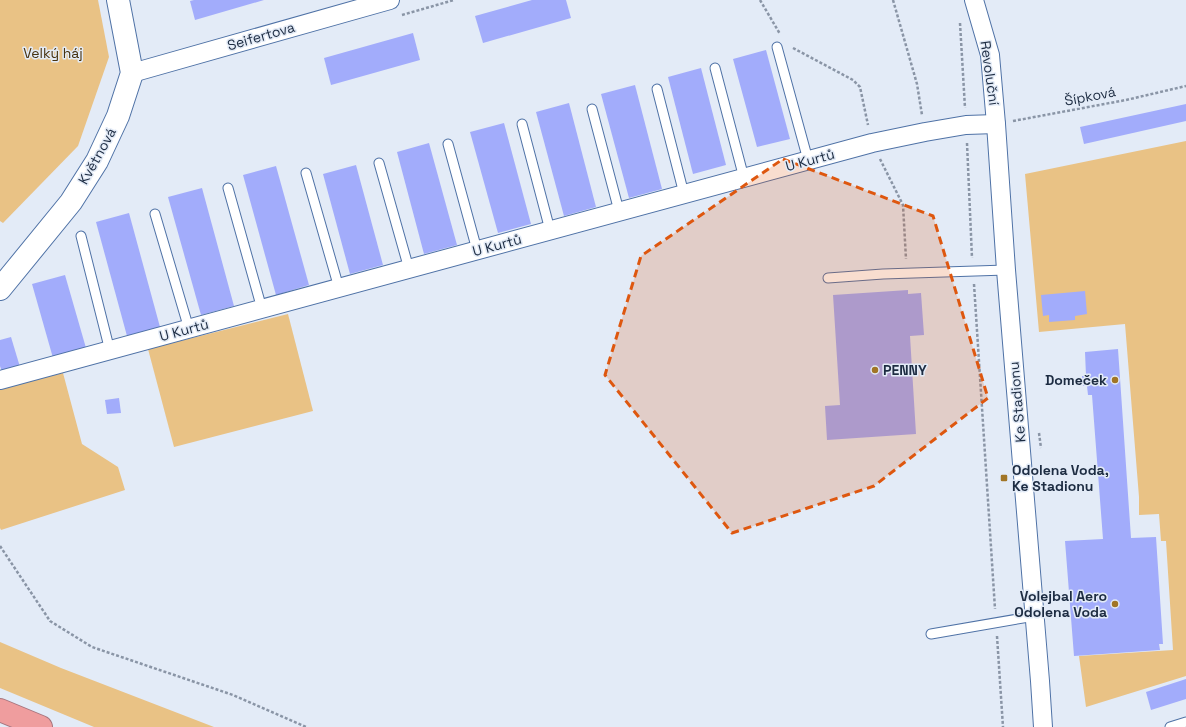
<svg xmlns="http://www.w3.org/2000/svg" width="1186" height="727" font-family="'Space Grotesk',sans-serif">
<rect width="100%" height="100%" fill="#e3ebf7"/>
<!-- green -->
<g fill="#e9c285">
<path d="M0 0H98L109 57 78 146 3 223 0 221Z"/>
<path d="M1186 141V676L1086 707 1079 656 1173 650 1166 541H1161L1159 514 1139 515V497L1125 324 1039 332 1025 174Z"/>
<path d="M288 314 313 411 174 447 148 349Z"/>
<path d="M63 373 82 444 118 467 125 490 1 530 0 528V388Z"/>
<path d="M0 642 61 668 214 727H94L0 688Z"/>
</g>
<!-- building -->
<g fill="#a2acfb">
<path d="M194 0H264L195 20 190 1Z"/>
<path d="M532 0H566L571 18 483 43 475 16Z"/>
<path d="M413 33 420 60 331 85 324 58Z"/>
<path d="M766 50 790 139 757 147 733 59Z"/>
<path d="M701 68 726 165 693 174 668 77Z"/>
<path d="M635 85 662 189 629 198 601 94Z"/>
<path d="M569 103 596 207 564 216 536 112Z"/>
<path d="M1186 104V121L1084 144 1080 127Z"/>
<path d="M504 123 531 224 498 233 470 132Z"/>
<path d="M429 143 457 245 424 254 397 152Z"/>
<path d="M356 165 383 265 350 274 323 174Z"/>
<path d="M276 166 309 285 276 295 243 175Z"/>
<path d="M202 188 234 306 201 315 168 197Z"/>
<path d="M129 213 160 327 127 336 96 222Z"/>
<path d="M65 275 86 348 53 358 32 284Z"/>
<path d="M908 290V294L921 293 924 335 910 336 916 434 827 440 825 406 840 405 833 295Z"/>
<path d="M1085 291 1087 314 1075 316V320L1049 322V315L1043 316 1041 295Z"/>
<path d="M11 337 20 367 2 372 0 366V340Z"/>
<path d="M1118 349 1131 538 1156 537 1163 644H1159L1160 650 1074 656 1065 541 1103 539 1092 395H1088L1087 386H1083L1082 376H1086L1085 352Z"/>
<path d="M119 398 121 413 107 414 105 400Z"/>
<path d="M1186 679V699L1151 710 1146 692Z"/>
</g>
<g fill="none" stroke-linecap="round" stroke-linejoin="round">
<!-- lane casing -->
<g stroke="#4f72a6" stroke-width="11">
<g id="lane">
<path d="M777 47 808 160"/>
<path d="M715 68 744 178"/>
<path d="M657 89 684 194"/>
<path d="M592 109 619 211"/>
<path d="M522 124 550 230"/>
<path d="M448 144 477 250"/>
<path d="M379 163 409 269"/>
<path d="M306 173 339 288"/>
<path d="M228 188 262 309"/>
<path d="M155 214 189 329"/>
<path d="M81 236 110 351"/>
<path d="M828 278 883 274 1006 270"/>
<path d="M931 634 1035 616"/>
<path d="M1170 727 1186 722"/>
</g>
</g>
<!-- street casing -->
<g stroke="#4f72a6" stroke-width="20">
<g id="street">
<path d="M974 0 990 55 996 124 1006 270 1040 681 1043 727"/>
<path d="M132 73 390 0"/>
<path d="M0 380 872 143 925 132 966 125 996 124"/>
</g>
</g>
<!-- secondary casing -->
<g stroke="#4f72a6" stroke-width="24">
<path id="secondary" d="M0 289 71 202 97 161 118 116 132 73 118 0"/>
</g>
<!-- highway casing -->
<g stroke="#a6757e" stroke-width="24">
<path id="highway" d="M0 710 41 727"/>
</g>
<!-- path -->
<g stroke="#8a95a6" stroke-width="2.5" stroke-dasharray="3 2" stroke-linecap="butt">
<path d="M760 0 780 34"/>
<path d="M893 0 917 84 922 115"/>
<path d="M402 15 454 0"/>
<path d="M960 23 965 108"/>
<path d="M793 48 853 80 860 87 868 125"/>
<path d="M1013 121 1126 100 1186 86"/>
<path d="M967 143 972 258"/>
<path d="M880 159 903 205 906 259"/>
<path d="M974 284 995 609"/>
<path d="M1039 433 1041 448"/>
<path d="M0 546 50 621 92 647 233 695 306 727"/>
<path d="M997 636 1003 727"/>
</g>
<!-- lane -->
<use href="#lane" stroke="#fff" stroke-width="9"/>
<!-- street -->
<use href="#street" stroke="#fff" stroke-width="18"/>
<!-- secondary -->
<use href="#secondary" stroke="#fff" stroke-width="22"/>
<!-- highway -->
<use href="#highway" stroke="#ef9d9e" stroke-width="22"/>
</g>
<!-- marked area -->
<path fill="#de570f" fill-opacity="0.2" stroke="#de570f" stroke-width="3" stroke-dasharray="8 5" stroke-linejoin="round" d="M783 159 933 216 988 398 874 486 732 533 605 375 641 256Z"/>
<!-- markers -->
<g fill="#a17526" stroke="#e3ebf7" stroke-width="1.5">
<circle cx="875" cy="370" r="4"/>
<circle cx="1115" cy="380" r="4"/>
<rect x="1000" y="474" width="8" height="8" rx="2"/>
<circle cx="1115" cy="604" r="4"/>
</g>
<g text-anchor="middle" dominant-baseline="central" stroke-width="3" stroke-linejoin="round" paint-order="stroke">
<!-- street labels -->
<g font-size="14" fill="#1d2c42" stroke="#e3ebf7">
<text transform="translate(261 36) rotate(-16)">Seifertova</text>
<text transform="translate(990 73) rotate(82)">Revoluční</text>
<text transform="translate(1090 96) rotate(-11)">Šípková</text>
<text transform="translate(97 156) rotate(-61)">Květnová</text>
<text transform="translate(810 160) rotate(-15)">U Kurtů</text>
<text transform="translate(497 245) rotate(-15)">U Kurtů</text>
<text transform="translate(184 330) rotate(-15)">U Kurtů</text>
<text transform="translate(1017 402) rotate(-95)">Ke Stadionu</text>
</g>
<!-- park labels -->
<g font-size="14" fill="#47320f" stroke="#e3ebf7">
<text x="53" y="53">Velký háj</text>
</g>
<!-- poi labels -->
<g font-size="14" font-weight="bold" fill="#1d2c42" stroke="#e3ebf7" text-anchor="start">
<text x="883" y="370">PENNY</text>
<text x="1107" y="380" text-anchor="end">Domeček</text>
<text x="1012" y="470">Odolena Voda,<tspan x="1012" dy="16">Ke Stadionu</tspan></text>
<text x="1107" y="596" text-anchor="end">Volejbal Aero<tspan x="1107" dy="16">Odolena Voda</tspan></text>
</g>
</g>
</svg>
